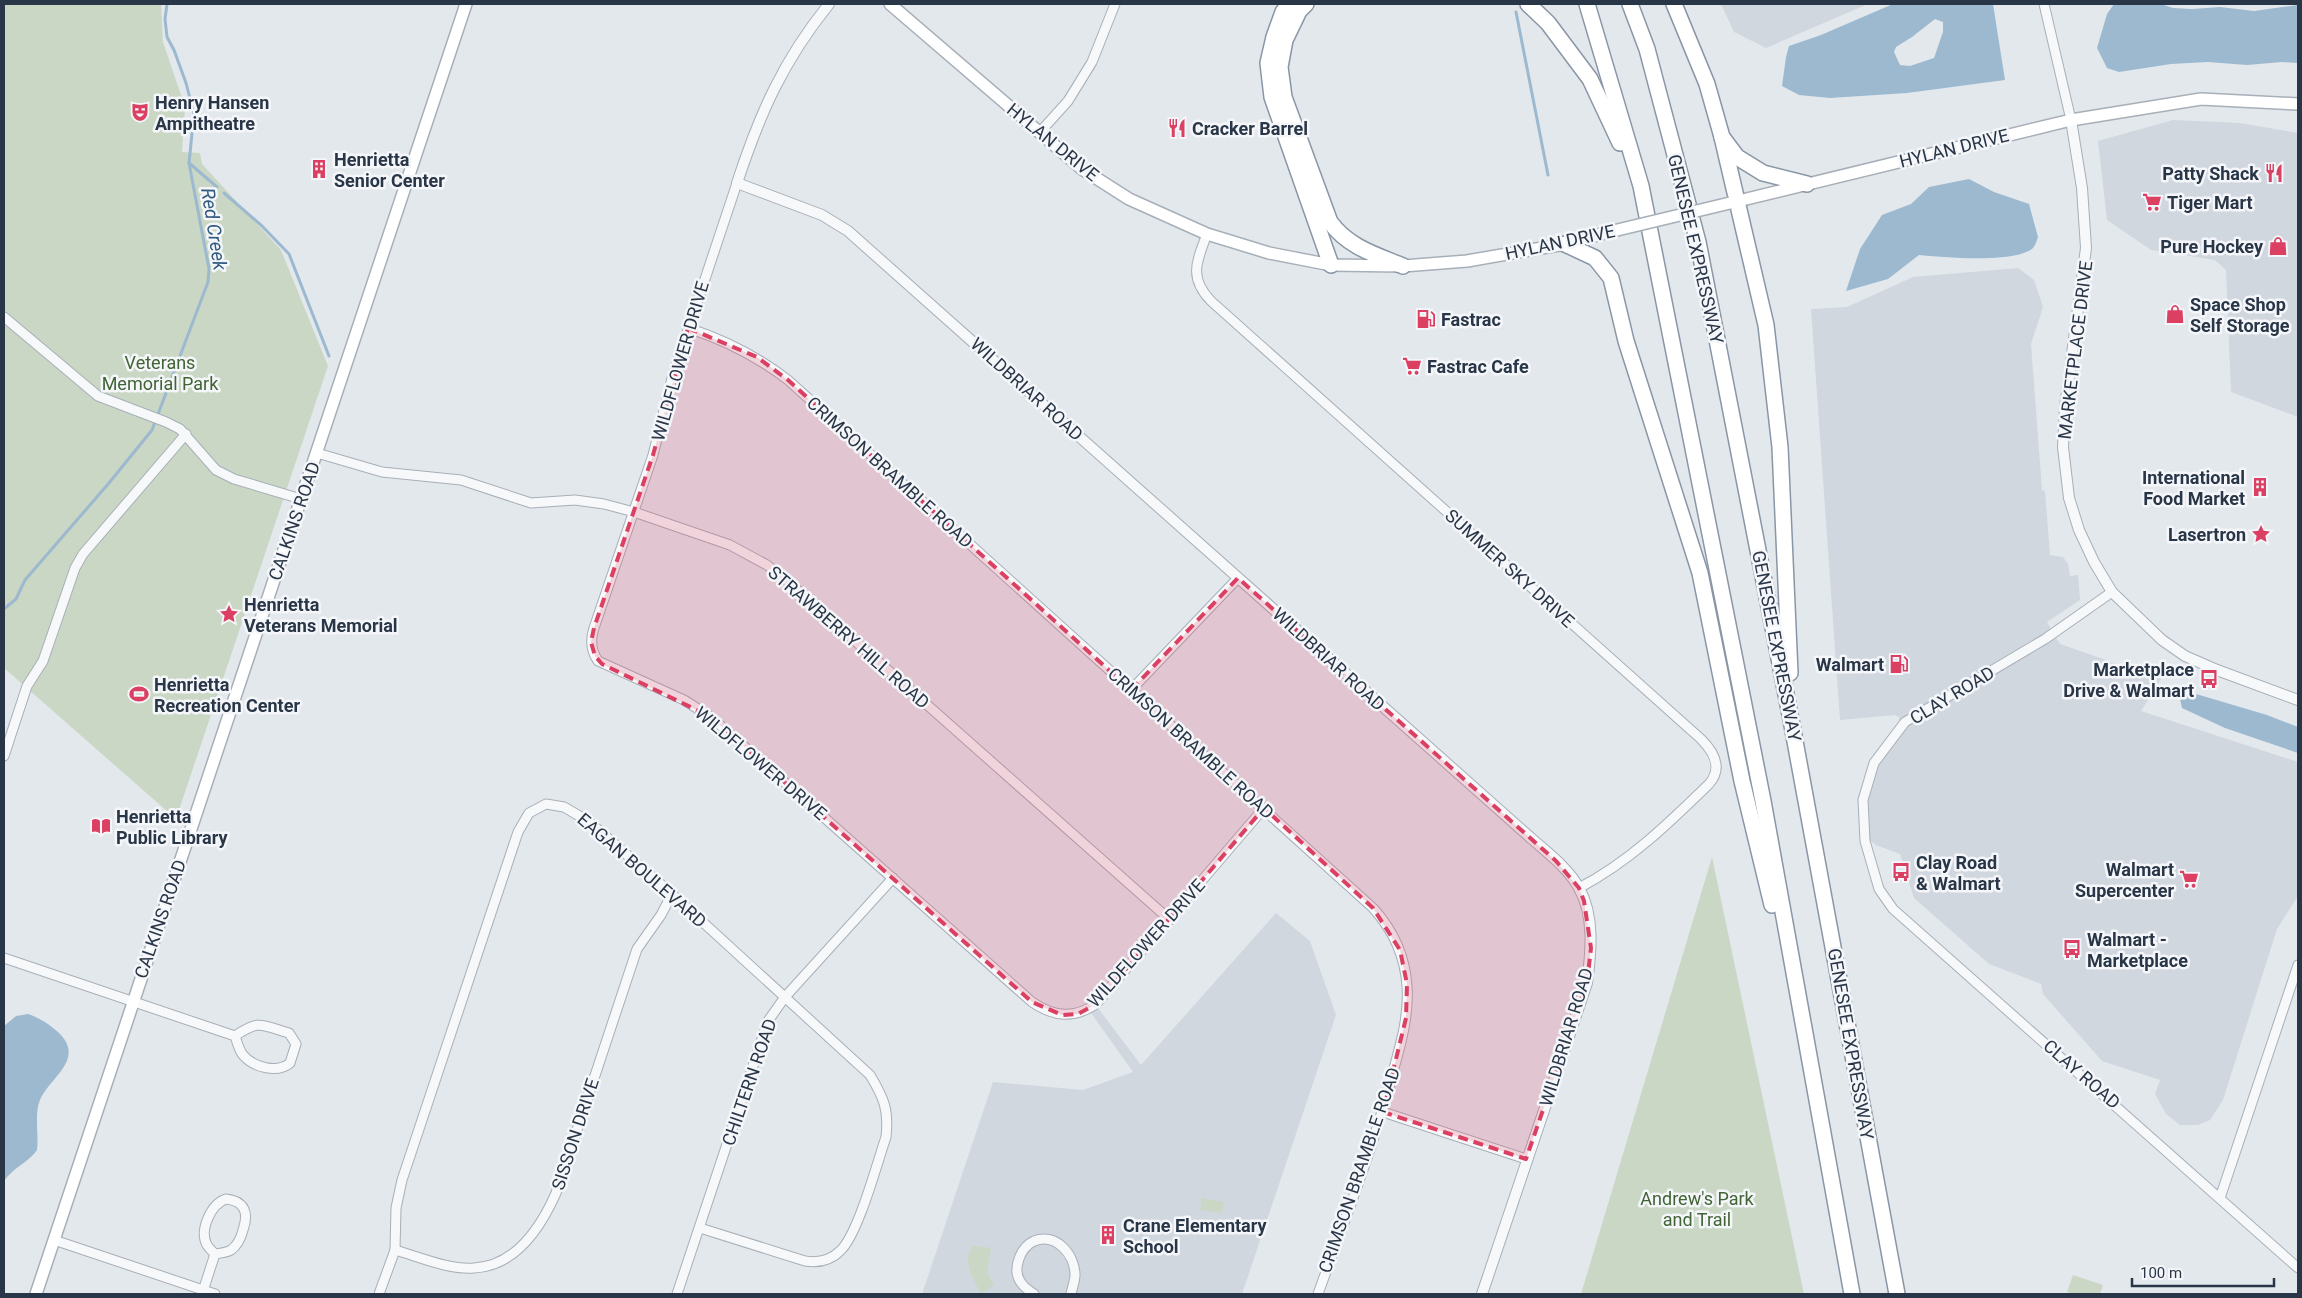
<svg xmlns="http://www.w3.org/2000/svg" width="2302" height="1298" font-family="Roboto,sans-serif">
<rect width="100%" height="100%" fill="#e3e8ed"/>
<!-- built -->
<g fill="#d1d7df">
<path d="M1721 4H1868L1766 48 1734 32Z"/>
<path d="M2173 120 2240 123 2298 133V417L2231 392 2226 270 2215 260 2151 250 2107 220 2098 141Z"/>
<path d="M2018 268 2034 280 2043 307 2031 344 2042 490 2045 491 2050 555 2063 557 2068 564 2070 576 2078 575 2080 600 2047 622 2060 644 2161 679 2141 711 2298 762V896L2277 929 2223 1100 2210 1120 2198 1125H2180L2166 1114 2155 1094 2160 1080 2102 1061 2043 994 2041 984 1989 964 1914 898 1900 854 1876 845 1859 831V798L1866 775 1873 755 1899 721V717L1895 715 1840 720 1811 309 1847 307 1913 277Z"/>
<path d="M1276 913 1310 941 1336 1015 1242 1294H922L993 1082 1083 1090 1133 1072 1091 1013 1098 1008 1141 1065Z"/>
</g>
<!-- green -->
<g fill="#cad7c4">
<path d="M4 4H161L163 42 185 107 182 152 200 153 202 164 281 250 328 366 176 819 4 668Z"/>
<path d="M1712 857 1804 1294H1581Z"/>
<path d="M1202 1198 1224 1202 1222 1213 1200 1210Z"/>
<path d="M973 1246 991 1248 987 1273 994 1285 981 1294C974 1280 961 1261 973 1246Z"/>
<path d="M2073 1275 2103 1285 2100 1294H2073L2067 1292Z"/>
</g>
<!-- water -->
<g fill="#9cb9cf" fill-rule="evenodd">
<path d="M1893 4H1993L2005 80 1907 93 1830 98 1799 95 1782 86 1786 57 1789 46 1821 35ZM1935 19 1943 22V32L1934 58 1910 66 1900 65 1894 52 1896 47 1912 37Z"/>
<path d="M2114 4H2161L2173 8 2192 9 2220 7 2254 11 2298 5V63L2282 62 2247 65 2208 62 2171 64 2119 72 2107 68 2097 48 2107 14Z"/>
<path d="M1969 179 1994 192 2029 204 2038 237C2037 240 2035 246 2033 248 2015 264 1943 257 1919 255L1888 279 1846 291 1860 249 1882 215 1911 204 1929 187Z"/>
<path d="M2186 691 2267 715 2298 727V753L2225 728 2182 708 2180 699Z"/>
<path d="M28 1014C40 1018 52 1026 60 1034 85 1060 49 1078 40 1100 34 1114 39 1134 37 1150 29 1162 15 1166 4 1181V1026L16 1016Z"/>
</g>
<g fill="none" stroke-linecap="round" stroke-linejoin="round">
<!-- stream -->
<g stroke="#9cb9cf" stroke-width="3">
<path d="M1516 12 1548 175"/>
<path d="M189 163 217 187"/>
<path d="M224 193 262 226 289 254 329 356"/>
<path d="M4 609 16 599 25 580 109 483 152 430 208 282 209 269 189 163 194 114 186 83 174 50 167 37 165 19 167 4"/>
</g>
<!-- minor casing -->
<g stroke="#a7afb8" stroke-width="11">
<g id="minor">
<path d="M2044 4 2071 120"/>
<path d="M1040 132 1068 101 1092 62 1115 4"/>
<path d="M737 183 672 378 653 455 594 628C590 640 591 651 598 661L684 700 711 717 1032 1002C1054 1017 1074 1019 1096 1004L1264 808"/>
<path d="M1207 234C1197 261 1188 277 1211 301L1701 739C1714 752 1723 768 1709 784 1669 823 1629 862 1579 888"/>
<path d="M4 317 98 396 166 422 180 429 216 470 234 479 301 499"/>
<path d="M688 328C725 340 757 356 788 380L1373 908C1393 930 1405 955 1407 986 1409 1016 1401 1043 1393 1072 1374 1147 1344 1221 1318 1294"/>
<path d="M317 453 382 472 461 480 531 503 575 500 604 504 634 512 730 545 767 565 784 578 1170 920"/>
<path d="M2112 592 2045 639 1905 722 1874 763 1863 800 1865 841 1879 889 1893 909 2298 1268"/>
<path d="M1131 690 1238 578"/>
<path d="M4 756 27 686 43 661 75 568 83 554 186 434"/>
<path d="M4 958 235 1036C237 1042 239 1050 243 1055 253 1067 277 1074 290 1063L296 1044 289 1033C261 1025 260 1019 235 1036"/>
<path d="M1383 1112 1526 1159"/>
<path d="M2220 1198 2298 965"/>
<path d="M54 1240 215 1294"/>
<path d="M395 1250C420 1257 449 1270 474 1268 516 1266 541 1227 556 1193L637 949 661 915 672 894"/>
<path d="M202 1294 215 1254C220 1253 226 1253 231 1250 238 1245 241 1238 243 1230 249 1213 245 1201 226 1199 211 1204 199 1230 207 1245 209 1248 212 1251 215 1254"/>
<path d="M379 1294 395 1250 396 1208 402 1180 518 832 529 813 546 804 564 807 588 821 672 894 870 1075C884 1098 889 1110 886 1137 877 1163 858 1235 840 1251 830 1261 818 1263 805 1261L700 1228"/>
<path d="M677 1294 768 1021 785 997 893 878"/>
<path d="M1034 1294C1028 1290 1023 1287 1020 1281 1012 1268 1021 1247 1034 1241 1056 1232 1075 1255 1075 1275 1075 1281 1072 1288 1071 1294"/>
</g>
</g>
<!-- tertiary casing -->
<g stroke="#a7afb8" stroke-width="12">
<g id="tertiary">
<path d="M829 4C783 61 760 113 737 183L822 215 848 231 1532 839C1548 853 1569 869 1579 888 1595 916 1591 953 1587 983L1482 1294"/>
<path d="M2071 120 2082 188 2086 248 2065 407 2063 447 2069 498 2079 530 2094 562 2112 592 2162 640 2185 656 2217 670 2298 700"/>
</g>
</g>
<!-- secondary casing -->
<g stroke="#a7afb8" stroke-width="14">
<g id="secondary">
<path d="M890 4 1082 169 1129 199 1207 234 1269 253 1331 265 1403 266 1467 261 1565 244 1609 232"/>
<path d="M1730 203 2071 120 2201 99 2298 104"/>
<path d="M36 1294 466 4"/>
</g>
</g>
<!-- motorway casing -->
<g stroke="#8996a5" stroke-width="18">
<g id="motorway">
<path d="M1289 4 1283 12 1274 37 1268 63 1272 97 1331 265"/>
<path d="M1306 4 1299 11 1285 40 1280 67 1284 97 1330 222C1348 247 1376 255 1403 266"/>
<path d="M1528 4 1548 23 1590 79 1620 143"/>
<path d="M1587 4 1641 186 1763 801 1852 1294"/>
<path d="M1630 4 1647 49 1698 242 1792 725 1897 1294"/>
<path d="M1674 4 1707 84 1722 137 1737 157 1763 173 1807 184"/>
<path d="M1722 137 1766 325 1780 447 1790 673"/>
<path d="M1565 244 1595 258 1611 278 1626 341 1700 573 1742 781 1772 905"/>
</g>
</g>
<!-- minor -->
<use href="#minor" stroke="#f7f8fa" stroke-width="9"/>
<!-- tertiary -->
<use href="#tertiary" stroke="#f7f8fa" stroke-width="10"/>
<!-- secondary -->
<use href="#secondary" stroke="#fff" stroke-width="11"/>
<!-- motorway -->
<use href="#motorway" stroke="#fff" stroke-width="15"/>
<!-- secondary-bridge casing -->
<g stroke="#a7afb8" stroke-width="14" stroke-linecap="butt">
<path id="secondary-bridge" d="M1609 232 1730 203"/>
</g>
<!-- secondary-bridge -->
<use href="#secondary-bridge" stroke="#fff" stroke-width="11"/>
</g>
<!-- marked area -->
<path fill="#db3f62" fill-opacity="0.2" stroke="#db3f62" stroke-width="4" stroke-dasharray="10 6" stroke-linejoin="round" d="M688 328 757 357 788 380 1131 690 1238 578 1556 861 1579 888 1584 901 1591 948 1587 983 1526 1159 1383 1112 1406 1018 1407 984 1400 950 1373 908 1264 808 1096 1004 1078 1014 1062 1015 1032 1002 711 717 602 664 595 656 591 642 594 628 653 455Z"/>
<!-- icons -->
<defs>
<g id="theatre-bare" transform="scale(1.5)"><path d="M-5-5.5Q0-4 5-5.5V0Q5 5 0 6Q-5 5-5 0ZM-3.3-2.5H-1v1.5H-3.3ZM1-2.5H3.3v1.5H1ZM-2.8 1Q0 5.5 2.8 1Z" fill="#db3f62" stroke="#f4f6f9" stroke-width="2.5" paint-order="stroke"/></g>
<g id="restaurant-bare" transform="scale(1.5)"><path d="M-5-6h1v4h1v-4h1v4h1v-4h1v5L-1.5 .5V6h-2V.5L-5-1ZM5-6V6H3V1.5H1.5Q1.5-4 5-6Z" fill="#db3f62" stroke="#f4f6f9" stroke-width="2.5" paint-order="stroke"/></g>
<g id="building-bare" transform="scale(1.5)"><path d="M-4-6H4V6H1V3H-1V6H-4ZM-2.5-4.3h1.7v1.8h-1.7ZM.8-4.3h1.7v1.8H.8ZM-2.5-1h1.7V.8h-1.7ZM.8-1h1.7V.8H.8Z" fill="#db3f62" stroke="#f4f6f9" stroke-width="2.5" paint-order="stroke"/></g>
<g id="supermarket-bare" transform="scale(1.5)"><path d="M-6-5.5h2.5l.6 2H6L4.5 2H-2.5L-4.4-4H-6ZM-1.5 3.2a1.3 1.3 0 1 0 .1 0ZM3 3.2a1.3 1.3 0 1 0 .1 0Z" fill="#db3f62" stroke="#f4f6f9" stroke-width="2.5" paint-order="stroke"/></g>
<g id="shop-bare" transform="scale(1.5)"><path d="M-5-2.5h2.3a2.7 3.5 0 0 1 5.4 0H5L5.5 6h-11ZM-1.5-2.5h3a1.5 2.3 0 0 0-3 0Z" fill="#db3f62" stroke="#f4f6f9" stroke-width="2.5" paint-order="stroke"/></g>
<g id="fuel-bare" transform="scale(1.5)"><path d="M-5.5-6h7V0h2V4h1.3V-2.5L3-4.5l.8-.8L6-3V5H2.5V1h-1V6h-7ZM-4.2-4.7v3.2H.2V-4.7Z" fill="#db3f62" stroke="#f4f6f9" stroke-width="2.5" paint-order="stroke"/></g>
<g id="sight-bare" transform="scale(1.5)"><path d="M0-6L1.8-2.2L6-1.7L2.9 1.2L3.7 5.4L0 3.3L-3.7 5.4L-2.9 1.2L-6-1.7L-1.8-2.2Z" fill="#db3f62" stroke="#f4f6f9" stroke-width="2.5" paint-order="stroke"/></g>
<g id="bus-bare" transform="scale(1.5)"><path d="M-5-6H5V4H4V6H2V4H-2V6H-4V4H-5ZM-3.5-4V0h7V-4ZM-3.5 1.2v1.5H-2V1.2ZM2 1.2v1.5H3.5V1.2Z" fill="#db3f62" stroke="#f4f6f9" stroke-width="2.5" paint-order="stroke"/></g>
<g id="stadium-bare" transform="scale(1.5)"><path d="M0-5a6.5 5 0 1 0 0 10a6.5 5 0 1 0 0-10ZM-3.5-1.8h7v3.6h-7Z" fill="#db3f62" stroke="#f4f6f9" stroke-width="2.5" paint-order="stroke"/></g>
<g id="library-bare" transform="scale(1.5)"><path d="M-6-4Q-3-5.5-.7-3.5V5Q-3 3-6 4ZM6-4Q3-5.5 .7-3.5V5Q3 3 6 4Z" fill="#db3f62" stroke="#f4f6f9" stroke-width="2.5" paint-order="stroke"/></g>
</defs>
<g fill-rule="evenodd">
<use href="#theatre-bare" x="140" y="112"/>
<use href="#restaurant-bare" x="1177" y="128"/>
<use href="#building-bare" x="319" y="169"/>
<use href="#restaurant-bare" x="2274" y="173"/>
<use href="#supermarket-bare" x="2152" y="202"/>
<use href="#shop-bare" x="2278" y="246"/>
<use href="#shop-bare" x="2175" y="314"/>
<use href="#fuel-bare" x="1426" y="319"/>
<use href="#supermarket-bare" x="1412" y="366"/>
<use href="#building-bare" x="2260" y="487"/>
<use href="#sight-bare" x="2261" y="534"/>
<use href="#sight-bare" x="229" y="614"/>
<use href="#fuel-bare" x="1899" y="664"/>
<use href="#bus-bare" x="2209" y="679"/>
<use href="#stadium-bare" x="139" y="694"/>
<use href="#library-bare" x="101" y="826"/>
<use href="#bus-bare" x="1901" y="872"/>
<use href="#supermarket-bare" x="2189" y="879"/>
<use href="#bus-bare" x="2072" y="949"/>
<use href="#building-bare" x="1108" y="1235"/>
</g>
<g text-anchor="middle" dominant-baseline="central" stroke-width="5" stroke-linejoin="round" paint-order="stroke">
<!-- poi labels -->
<g font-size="18" font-weight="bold" fill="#293647" stroke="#f4f6f9" text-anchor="start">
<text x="155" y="102">Henry Hansen<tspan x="155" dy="21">Ampitheatre</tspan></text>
<text x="1192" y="128">Cracker Barrel</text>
<text x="334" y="159">Henrietta<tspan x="334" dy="21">Senior Center</tspan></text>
<text x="2259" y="173" text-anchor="end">Patty Shack</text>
<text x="2167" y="202">Tiger Mart</text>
<text x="2263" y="246" text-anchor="end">Pure Hockey</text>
<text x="2190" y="304">Space Shop<tspan x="2190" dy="21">Self Storage</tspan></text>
<text x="1441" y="319">Fastrac</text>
<text x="1427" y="366">Fastrac Cafe</text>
<text x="2245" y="477" text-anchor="end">International<tspan x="2245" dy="21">Food Market</tspan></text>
<text x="2246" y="534" text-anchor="end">Lasertron</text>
<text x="244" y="604">Henrietta<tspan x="244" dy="21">Veterans Memorial</tspan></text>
<text x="1884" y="664" text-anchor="end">Walmart</text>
<text x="2194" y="669" text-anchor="end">Marketplace<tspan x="2194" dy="21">Drive &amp; Walmart</tspan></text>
<text x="154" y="684">Henrietta<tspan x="154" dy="21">Recreation Center</tspan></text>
<text x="116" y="816">Henrietta<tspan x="116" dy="21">Public Library</tspan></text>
<text x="1916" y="862">Clay Road<tspan x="1916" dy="21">&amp; Walmart</tspan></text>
<text x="2174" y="869" text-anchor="end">Walmart<tspan x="2174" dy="21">Supercenter</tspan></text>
<text x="2087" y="939">Walmart -<tspan x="2087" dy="21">Marketplace</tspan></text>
<text x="1123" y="1225">Crane Elementary<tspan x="1123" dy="21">School</tspan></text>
</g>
<!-- street labels -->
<g font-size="18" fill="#293647" stroke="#f4f6f9">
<text transform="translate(1053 142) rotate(39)">HYLAN DRIVE</text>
<text transform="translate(1954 148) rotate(-14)">HYLAN DRIVE</text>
<text transform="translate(1560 242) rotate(-12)">HYLAN DRIVE</text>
<text transform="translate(1696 249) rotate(77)">GENESEE EXPRESSWAY</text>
<text transform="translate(2075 350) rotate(-83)">MARKETPLACE DRIVE</text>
<text transform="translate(680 361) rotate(-74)">WILDFLOWER DRIVE</text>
<text transform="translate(1027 389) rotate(42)">WILDBRIAR ROAD</text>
<text transform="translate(890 472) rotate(42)">CRIMSON BRAMBLE ROAD</text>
<text transform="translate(294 521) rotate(-71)">CALKINS ROAD</text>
<text transform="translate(1510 568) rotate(42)">SUMMER SKY DRIVE</text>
<text transform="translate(849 637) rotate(41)">STRAWBERRY HILL ROAD</text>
<text transform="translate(1777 646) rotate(79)">GENESEE EXPRESSWAY</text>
<text transform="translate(1329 659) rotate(42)">WILDBRIAR ROAD</text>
<text transform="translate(1952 695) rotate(-31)">CLAY ROAD</text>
<text transform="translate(1191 743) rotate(42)">CRIMSON BRAMBLE ROAD</text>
<text transform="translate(761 763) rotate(40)">WILDFLOWER DRIVE</text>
<text transform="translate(642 870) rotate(41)">EAGAN BOULEVARD</text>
<text transform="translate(160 919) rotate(-71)">CALKINS ROAD</text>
<text transform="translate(1146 943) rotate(-48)">WILDFLOWER DRIVE</text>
<text transform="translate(1566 1037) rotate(-73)">WILDBRIAR ROAD</text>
<text transform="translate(1851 1044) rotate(80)">GENESEE EXPRESSWAY</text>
<text transform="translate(2082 1074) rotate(41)">CLAY ROAD</text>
<text transform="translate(749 1082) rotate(-71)">CHILTERN ROAD</text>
<text transform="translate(575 1134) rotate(-72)">SISSON DRIVE</text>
<text transform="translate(1359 1170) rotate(-71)">CRIMSON BRAMBLE ROAD</text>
</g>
<!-- park labels -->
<g font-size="18" fill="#416435" stroke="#f4f6f9">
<text x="160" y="362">Veterans<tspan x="160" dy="21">Memorial Park</tspan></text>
<text x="1697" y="1198">Andrew's Park<tspan x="1697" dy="21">and Trail</tspan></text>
</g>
<!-- water labels -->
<g font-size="19" font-style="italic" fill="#2f597f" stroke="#f4f6f9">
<text transform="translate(214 229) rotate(81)">Red Creek</text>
</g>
</g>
<!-- border -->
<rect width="2302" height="1298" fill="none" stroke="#293647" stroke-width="10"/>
<!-- scale -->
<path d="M2132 1278v8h142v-8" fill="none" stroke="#293647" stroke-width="2.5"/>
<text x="2140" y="1278" font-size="15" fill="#293647" stroke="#f4f6f9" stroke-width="4" paint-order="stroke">100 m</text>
</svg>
